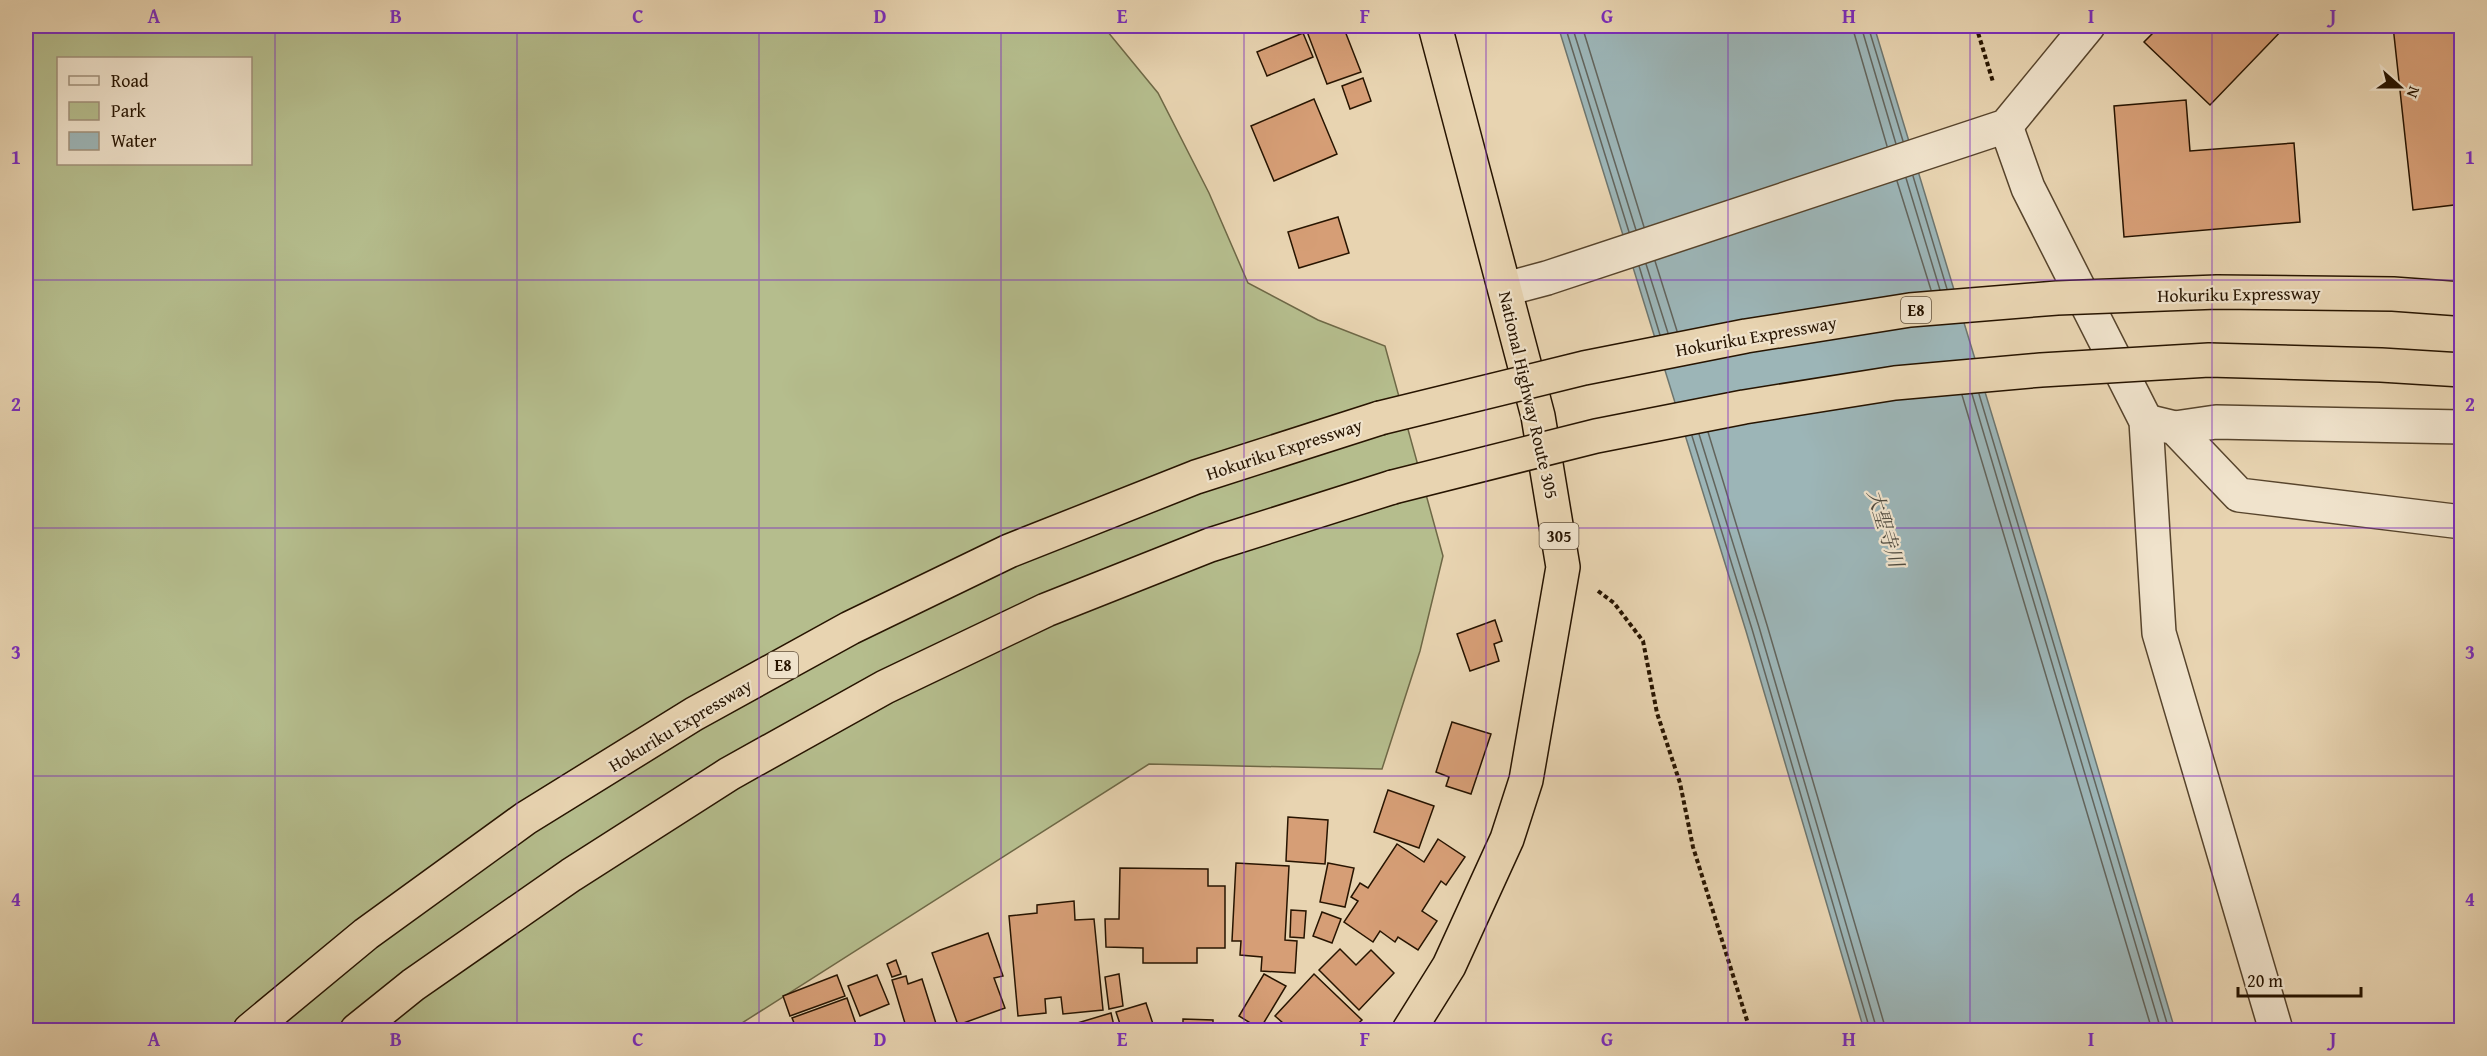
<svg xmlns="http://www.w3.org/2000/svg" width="2487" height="1056" font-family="'Gentium Book Plus','Noto Serif JP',serif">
<rect width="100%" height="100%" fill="#e8d4b1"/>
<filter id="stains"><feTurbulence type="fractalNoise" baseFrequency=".00333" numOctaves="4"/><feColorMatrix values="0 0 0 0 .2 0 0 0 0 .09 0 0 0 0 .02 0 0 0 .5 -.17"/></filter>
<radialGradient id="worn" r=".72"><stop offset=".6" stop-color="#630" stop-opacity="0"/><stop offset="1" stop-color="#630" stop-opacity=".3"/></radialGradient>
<!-- green -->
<path fill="#b5bd8d" stroke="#6e6846" stroke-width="1.5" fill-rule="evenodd" d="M26 26H1103L1158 93 1209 193 1248 283 1318 320 1385 346 1443 556 1420 651 1382 769 1149 764 731 1030H26ZM58 58H250V164H58Z"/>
<!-- water -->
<path fill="#9cb5b7" stroke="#6d756e" stroke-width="1.5" d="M1558 26H1874L2046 593 2175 1030H1864L1746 631Z"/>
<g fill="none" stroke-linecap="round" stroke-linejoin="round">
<!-- shore -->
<g stroke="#62645c" stroke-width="1.5">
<path d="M1565 26 1629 232"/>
<path d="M1572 26 1636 230"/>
<path d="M1582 26 1644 227"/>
<path d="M1852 26 1887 146"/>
<path d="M1861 26 1896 144"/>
<path d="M1868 26 1903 141"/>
<path d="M1913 176 1947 289"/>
<path d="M1906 178 1940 290"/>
<path d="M1897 181 1931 290"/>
<path d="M1655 261 1677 331"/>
<path d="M1646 264 1668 333"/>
<path d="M1639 266 1660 335"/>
<path d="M1972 394 2161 1030"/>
<path d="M1979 394 2169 1030"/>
<path d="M1962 395 2152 1030"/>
<path d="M1708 432 1767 625 1886 1030"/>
<path d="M1699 434 1759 627 1877 1030"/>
<path d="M1692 436 1752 629 1870 1030"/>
</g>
</g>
<!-- building -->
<g fill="#d69e76" stroke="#271400" stroke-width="1.5">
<path d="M1314 26H1343L1361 72 1327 84 1306 29Z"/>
<path d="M2160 26H2286L2210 105 2144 42Z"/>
<path d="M2393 26H2462V204L2413 210Z"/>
<path d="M1303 33 1313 57 1267 76 1257 52Z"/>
<path d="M1363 78 1371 101 1350 109 1342 86Z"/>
<path d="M1314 99 1337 154 1274 181 1251 126Z"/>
<path d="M2186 100 2190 151 2294 143 2300 222 2124 237 2114 106Z"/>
<path d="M1338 217 1349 253 1299 268 1288 232Z"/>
<path d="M1495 620 1502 641 1494 644 1499 661 1470 671 1457 634Z"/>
<path d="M1452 722 1491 734 1471 794 1446 786 1449 777 1436 772Z"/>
<path d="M1388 790 1434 806 1419 848 1374 832Z"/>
<path d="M1288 817 1328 820 1325 864 1286 861Z"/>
<path d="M1438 839 1465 857 1446 885 1441 881 1422 911 1437 921 1418 950 1398 937 1395 942 1380 931 1373 942 1344 922 1358 901 1351 897 1360 883 1368 888 1397 844 1424 862Z"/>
<path d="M1236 863 1289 866 1285 940 1297 941 1295 973 1261 971 1262 957 1240 955 1241 941H1232Z"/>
<path d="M1328 863 1354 868 1345 907 1320 902Z"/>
<path d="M1120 868 1208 869V886H1225V948H1197V963H1143V948L1106 947 1105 919H1119Z"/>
<path d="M1074 901 1075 920 1094 919 1103 1010 1063 1014 1061 997 1045 999 1046 1013 1018 1016 1009 916 1037 913V905Z"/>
<path d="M1291 910 1306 911 1304 938 1290 937Z"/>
<path d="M1322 912 1341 919 1332 943 1313 936Z"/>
<path d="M988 933 1003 976 994 978 1005 1008 958 1025 932 953Z"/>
<path d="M1340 949 1356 965 1371 950 1394 973 1359 1010 1319 970Z"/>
<path d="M896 960 901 974 892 977 887 964Z"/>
<path d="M1119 974 1123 1006 1109 1009 1105 977Z"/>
<path d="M1264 974 1286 986 1260 1029 1239 1016Z"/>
<path d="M1314 974 1362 1020 1351 1030H1291L1275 1016Z"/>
<path d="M837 975 845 996 790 1016 783 996Z"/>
<path d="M877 975 889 1004 860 1016 848 986Z"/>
<path d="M906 976 908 984 922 979 938 1030H907L892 980Z"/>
<path d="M847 998 858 1030H797L792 1018Z"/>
<path d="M1146 1003 1155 1030H1122L1116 1012Z"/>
<path d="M1111 1013 1115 1030H1076L1074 1024Z"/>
<path d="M1183 1019 1213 1020V1030H1183Z"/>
</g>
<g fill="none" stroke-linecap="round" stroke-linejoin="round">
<!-- minor casing -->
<g stroke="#57442c" stroke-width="36">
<g id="minor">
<path d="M2006 126 2028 188 2146 421 2159 633 2276 1030"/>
<path d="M1506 289 1547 278 2006 126 2088 26"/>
<path d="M2146 421 2175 428 2239 495 2462 522"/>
<path d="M2175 428 2216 422 2462 427"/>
</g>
</g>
<!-- highway casing -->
<g stroke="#271400" stroke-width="36">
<g id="highway">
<path d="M250 1030 366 934 526 818 694 714 850 628 1009 551 1196 477 1380 418"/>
<path d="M357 1030 413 985 571 875 729 774 885 687 1046 610 1210 545 1393 487"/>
<path d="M1409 1030 1449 966 1507 839 1526 780 1563 567 1538 416 1435 26"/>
</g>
</g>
<!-- path -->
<g stroke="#271400" stroke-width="4" stroke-dasharray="4.5 3" stroke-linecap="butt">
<path d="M1976 26 1993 82"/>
<path d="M1598 591 1614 603 1643 641 1657 713 1680 783 1693 847 1750 1030"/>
</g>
<!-- minor -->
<use href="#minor" stroke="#f0e3cc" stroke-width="33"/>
<!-- highway -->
<use href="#highway" stroke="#e8d4b1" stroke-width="33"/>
<!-- highway-bridge casing -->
<g stroke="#271400" stroke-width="36" stroke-linecap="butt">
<g id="highway-bridge">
<path d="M1380 418 1584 368 1746 336 1910 310 2057 298 2217 292 2393 294 2462 299"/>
<path d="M1393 487 1596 436 1744 407 1895 383 2041 370 2209 360 2381 365 2462 370"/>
</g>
</g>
<!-- highway-bridge -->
<use href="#highway-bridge" stroke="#e8d4b1" stroke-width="33"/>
</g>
<!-- grid -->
<path fill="none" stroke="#7b2cbf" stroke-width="1.5" stroke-opacity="0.55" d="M275 26V1030M517 26V1030M759 26V1030M1001 26V1030M1244 26V1030M1486 26V1030M1728 26V1030M1970 26V1030M2212 26V1030M26 280H2462M26 528H2462M26 776H2462"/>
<g text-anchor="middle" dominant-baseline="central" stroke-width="4.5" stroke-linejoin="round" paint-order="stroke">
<!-- shield labels -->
<g fill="#f0e3cc" stroke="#63523d" stroke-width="1.5">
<rect x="1901" y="297" width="30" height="26" rx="4.5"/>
<rect x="1539.5" y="523" width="39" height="26" rx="4.5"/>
<rect x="768" y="652" width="30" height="26" rx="4.5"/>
</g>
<g font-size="16" font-weight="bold" fill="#271400">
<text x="1916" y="310">E8</text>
<text x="1559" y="536">305</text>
<text x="783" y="665">E8</text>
</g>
<!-- street labels -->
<g font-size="18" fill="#271400" stroke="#f0e3cc">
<text transform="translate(2239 294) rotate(-1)">Hokuriku Expressway</text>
<text transform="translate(1756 336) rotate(-10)">Hokuriku Expressway</text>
<text transform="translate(1529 395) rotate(77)">National Highway Route 305</text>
<text transform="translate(1284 449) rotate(-18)">Hokuriku Expressway</text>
<text transform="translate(680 725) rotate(-31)">Hokuriku Expressway</text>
</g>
<!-- water labels -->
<g font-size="20" font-style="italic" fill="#504c40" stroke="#f0e3cc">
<text transform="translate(1886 528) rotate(73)">大聖寺川</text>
</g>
</g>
<!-- margin -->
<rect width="2487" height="1056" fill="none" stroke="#e8d4b1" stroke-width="66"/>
<!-- legend -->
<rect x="57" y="57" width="195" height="108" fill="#f0e3cc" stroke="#a0907a" stroke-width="1.5"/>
<rect x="69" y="76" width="30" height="9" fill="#f0e3cc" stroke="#a0907a" stroke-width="1.5"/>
<text x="111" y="87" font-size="18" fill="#271400">Road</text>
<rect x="69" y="102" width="30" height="18" fill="#b5bd8d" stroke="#a0907a" stroke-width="1.5"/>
<text x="111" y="117" font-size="18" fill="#271400">Park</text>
<rect x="69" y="132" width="30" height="18" fill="#9cb5b7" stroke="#a0907a" stroke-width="1.5"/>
<text x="111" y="147" font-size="18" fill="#271400">Water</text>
<!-- north arrow -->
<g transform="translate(2400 87) rotate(111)" stroke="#f0e3cc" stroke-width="4.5" paint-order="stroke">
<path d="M0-4.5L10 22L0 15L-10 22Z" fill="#271400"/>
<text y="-9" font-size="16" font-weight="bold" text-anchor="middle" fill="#271400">N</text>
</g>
<!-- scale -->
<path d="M2238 987v9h123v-9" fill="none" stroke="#271400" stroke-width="3"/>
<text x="2247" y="987" font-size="18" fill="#271400" stroke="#f0e3cc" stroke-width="4.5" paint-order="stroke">20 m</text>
<rect x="33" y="33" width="2421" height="990" fill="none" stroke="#7b2cbf" stroke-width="2"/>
<g font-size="20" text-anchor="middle" font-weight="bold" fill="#7b2cbf">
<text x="154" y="23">A</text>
<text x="396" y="23">B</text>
<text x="638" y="23">C</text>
<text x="880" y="23">D</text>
<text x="1122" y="23">E</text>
<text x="1365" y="23">F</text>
<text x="1607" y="23">G</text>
<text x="1849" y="23">H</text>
<text x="2091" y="23">I</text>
<text x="2333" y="23">J</text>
<text x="16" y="164">1</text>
<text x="2470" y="164">1</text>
<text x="16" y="411">2</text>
<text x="2470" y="411">2</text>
<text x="16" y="659">3</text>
<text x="2470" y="659">3</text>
<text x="16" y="906">4</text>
<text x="2470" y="906">4</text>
<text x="154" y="1046">A</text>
<text x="396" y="1046">B</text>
<text x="638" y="1046">C</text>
<text x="880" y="1046">D</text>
<text x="1122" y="1046">E</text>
<text x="1365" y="1046">F</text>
<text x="1607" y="1046">G</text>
<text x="1849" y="1046">H</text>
<text x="2091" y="1046">I</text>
<text x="2333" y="1046">J</text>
</g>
<rect width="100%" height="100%" filter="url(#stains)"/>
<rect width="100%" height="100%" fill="url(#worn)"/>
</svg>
